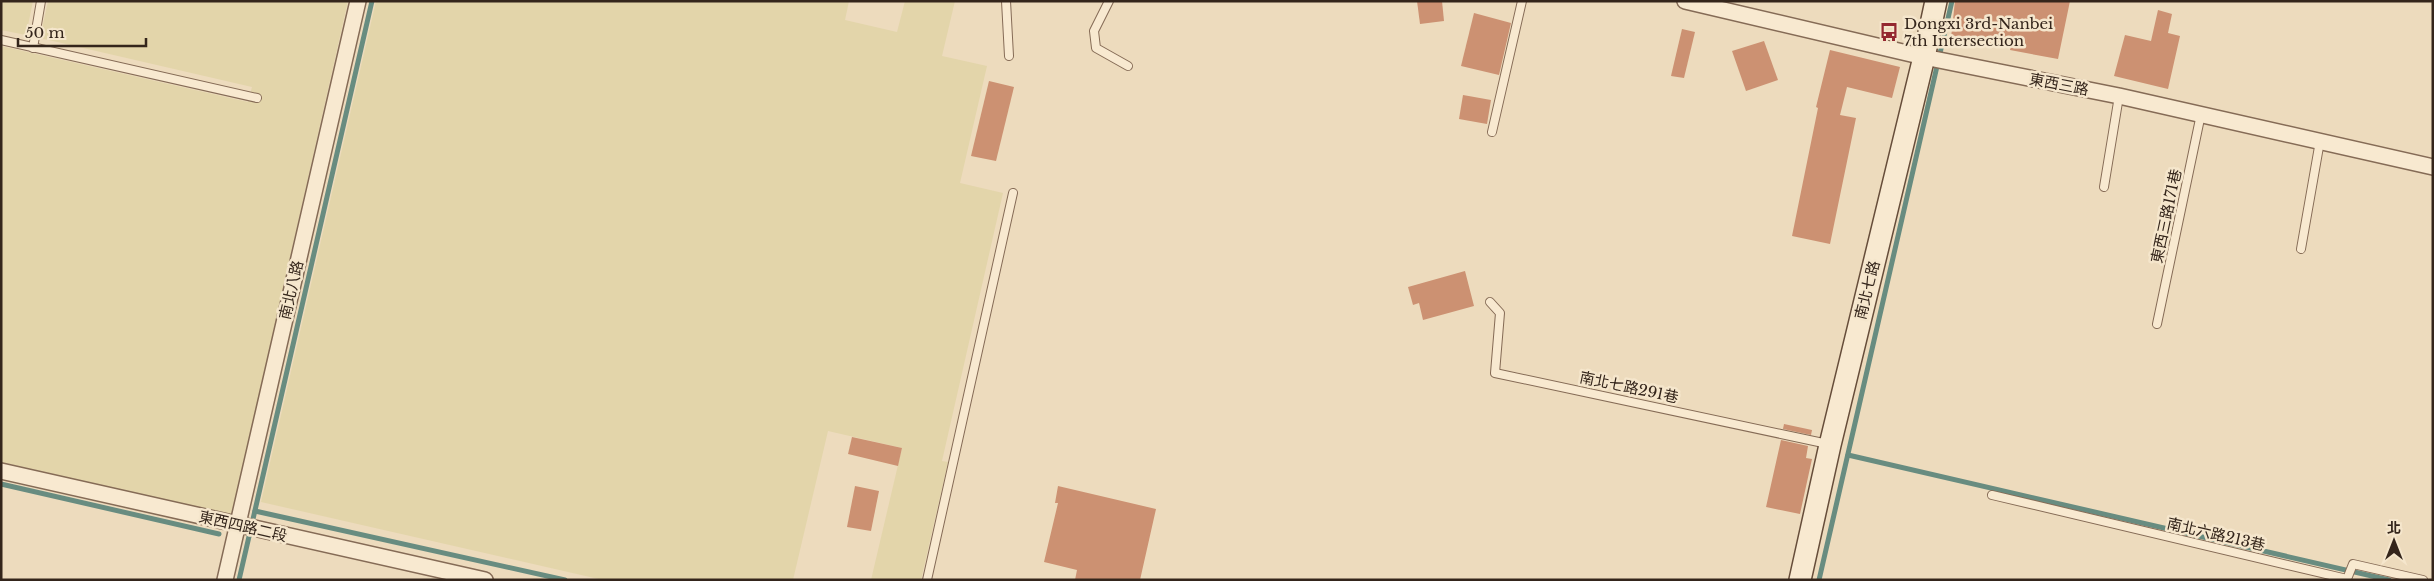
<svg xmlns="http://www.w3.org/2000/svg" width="2434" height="581" font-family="'Libre Baskerville','Noto Sans TC',serif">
<rect width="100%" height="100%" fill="#eddbbd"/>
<!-- farmland -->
<g fill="#e3d5aa">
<path d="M1 1H33L26 35 1 30Z"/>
<path d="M48 1H348L232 515 1 462V46L248 102 252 87 40 38Z"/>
<path d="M376 1H849L845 20 897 32 905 1H955L942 56 987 66 960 183 1003 193 942 461 948 462 921 580H871L902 448 828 431 793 580H603L261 502Z"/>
</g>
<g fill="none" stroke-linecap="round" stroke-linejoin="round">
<!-- stream -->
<g stroke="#688c80" stroke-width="5">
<path d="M1848 455 2389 580"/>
<path d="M1 484 219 534"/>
<path d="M255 511 565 580"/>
<path d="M239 580 372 1"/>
<path d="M1819 580 1952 1"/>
</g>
</g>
<!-- building -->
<g fill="#cc9172">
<path d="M1417 1H1442L1444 21 1420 24Z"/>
<path d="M1955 1H2070L2058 59 2010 50 2011 46 1951 38Z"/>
<path d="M2158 10 2172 14 2168 33 2180 36 2168 89 2114 76 2125 35 2151 41Z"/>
<path d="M1474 13 1511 23 1499 75 1461 66Z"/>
<path d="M1682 29 1695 32 1684 78 1671 76Z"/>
<path d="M1764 41 1778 80 1746 91 1732 51Z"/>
<path d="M1830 50 1900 67 1892 98 1847 87 1840 115 1856 118 1830 244 1792 236 1818 108 1816 107Z"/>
<path d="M989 81 1014 87 996 161 971 156Z"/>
<path d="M1463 95 1491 100 1487 124 1459 119Z"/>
<path d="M1465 271 1474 306 1423 320 1419 303 1413 305 1408 287Z"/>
<path d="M1784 424 1812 430 1811 435 1783 429Z"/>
<path d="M852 437 902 448 898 466 848 454Z"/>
<path d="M1781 440 1808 446 1806 458 1812 459 1800 514 1766 507Z"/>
<path d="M855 486 879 491 871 531 847 527Z"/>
<path d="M1058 486 1156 509 1140 580H1075L1077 570 1044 562 1058 503H1055Z"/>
</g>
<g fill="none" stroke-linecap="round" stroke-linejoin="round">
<!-- lane casing -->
<g stroke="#856b56" stroke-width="10">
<g id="lane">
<path d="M1006 1 1009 56"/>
<path d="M1109 1 1094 31 1096 48 1128 66"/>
<path d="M1 40 257 98"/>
<path d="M33 48 41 1"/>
<path d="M1492 132 1522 1"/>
<path d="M2104 187 2119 96"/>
<path d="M2301 249 2320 141"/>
<path d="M1490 302 1500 313 1495 373 1828 444"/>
<path d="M2157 324 2201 114"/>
<path d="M1992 495 2347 579 2353 564 2423 580"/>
<path d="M927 580 1013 193"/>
</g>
</g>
<!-- street casing -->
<g stroke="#856b56" stroke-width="18">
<g id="street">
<path d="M1685 1 1924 57 2119 96 2433 167"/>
<path d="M1 471 485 580"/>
<path d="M225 580 358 1"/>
</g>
</g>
<!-- secondary casing -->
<g stroke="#664d3a" stroke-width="24">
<path id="secondary" d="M1800 580 1830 445 1924 57 1936 1"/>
</g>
<!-- lane -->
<use href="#lane" stroke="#f8e9d0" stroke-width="8"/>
<!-- street -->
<use href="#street" stroke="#f8e9d0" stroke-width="15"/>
<!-- secondary -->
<use href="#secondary" stroke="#f8e9d0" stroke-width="21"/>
</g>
<!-- icons -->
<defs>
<g id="bus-bare" transform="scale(1.5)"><path d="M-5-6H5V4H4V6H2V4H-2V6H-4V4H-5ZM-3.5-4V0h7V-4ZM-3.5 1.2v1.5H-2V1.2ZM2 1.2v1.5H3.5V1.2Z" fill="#942730" stroke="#f5e6cc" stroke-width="2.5" paint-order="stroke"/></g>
</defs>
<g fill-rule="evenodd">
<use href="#bus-bare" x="1889" y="32"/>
</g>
<g text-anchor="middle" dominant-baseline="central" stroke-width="5" stroke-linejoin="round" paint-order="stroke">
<!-- poi labels -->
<g font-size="15" fill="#34251b" stroke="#f5e6cc" text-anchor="start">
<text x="1904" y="23">Dongxi 3rd-Nanbei<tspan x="1904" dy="17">7th Intersection</tspan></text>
</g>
<!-- street labels -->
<g font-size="15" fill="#34251b" stroke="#f5e6cc">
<text transform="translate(2059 84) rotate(11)">東西三路</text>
<text transform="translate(2166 216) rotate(-78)">東西三路171巷</text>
<text transform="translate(291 290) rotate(-77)">南北八路</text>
<text transform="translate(1867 290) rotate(-76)">南北七路</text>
<text transform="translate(1629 387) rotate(12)">南北七路291巷</text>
<text transform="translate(243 526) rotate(13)">東西四路二段</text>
<text transform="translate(2216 534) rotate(13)">南北六路213巷</text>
</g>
</g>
<!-- border -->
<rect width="2434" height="581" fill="none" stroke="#34251b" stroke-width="5"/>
<!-- north arrow -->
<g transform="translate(2394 541)" stroke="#f5e6cc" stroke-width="4" paint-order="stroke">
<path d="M0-4L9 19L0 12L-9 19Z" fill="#34251b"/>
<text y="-8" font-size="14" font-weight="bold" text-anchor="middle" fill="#34251b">北</text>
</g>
<!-- scale -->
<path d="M18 38v8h128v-8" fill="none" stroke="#34251b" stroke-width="2.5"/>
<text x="25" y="38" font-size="15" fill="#34251b" stroke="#f5e6cc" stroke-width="4" paint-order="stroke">50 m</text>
</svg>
